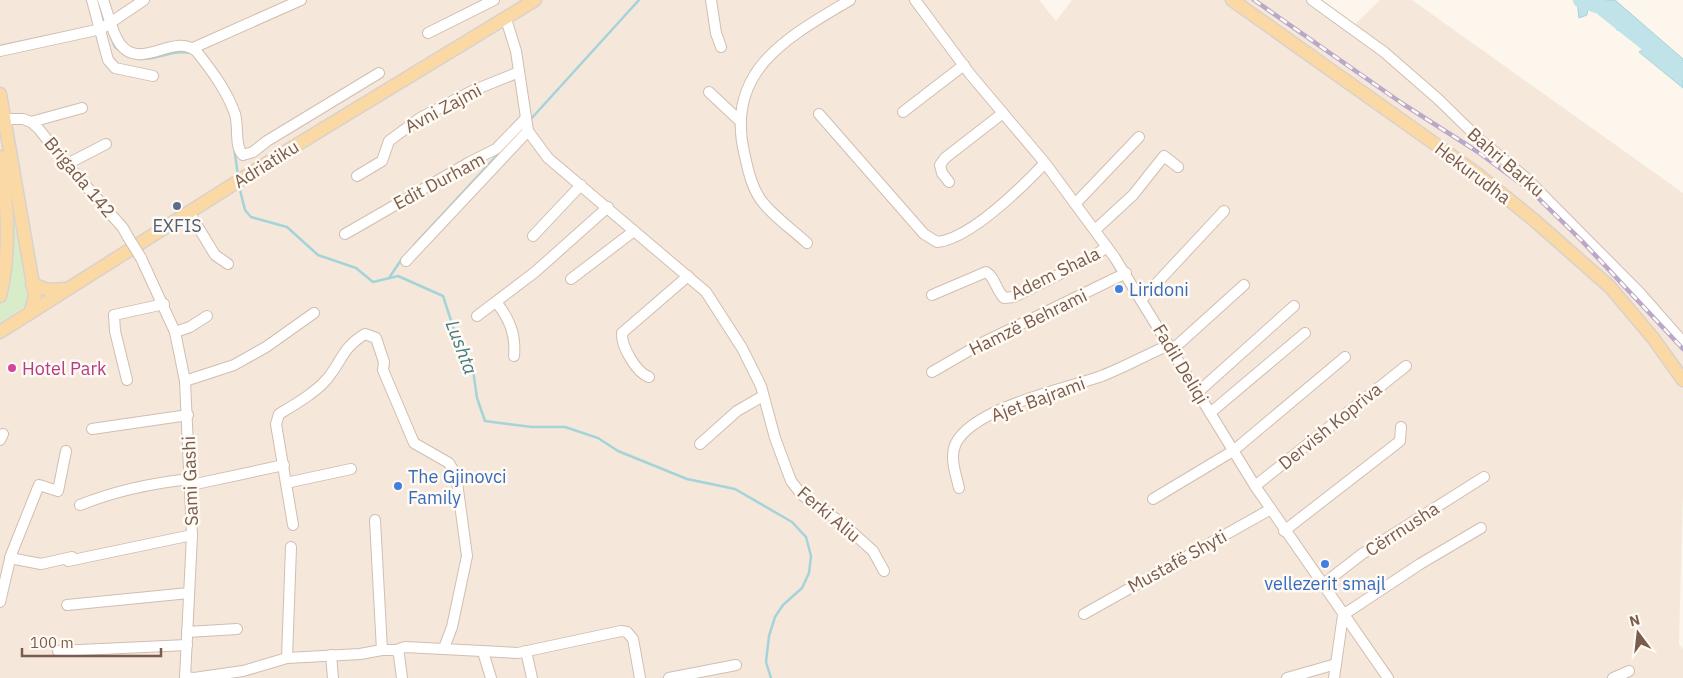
<svg xmlns="http://www.w3.org/2000/svg" width="1683" height="678" font-family="'IBM Plex Sans',sans-serif">
<rect width="100%" height="100%" fill="#fdf6ec"/>
<!-- residential -->
<path fill="#f5e8da" d="M0 0H1039L1056 21 1072 0H1313L1352 27 1380 0H1412L1683 193V493L1679 644 1683 649V678H0Z"/>
<!-- green -->
<path fill="#d8ecc9" d="M0 196 15 211 28 304 0 323Z"/>
<!-- water -->
<path fill="#bfe3e8" stroke="#a5d3da" d="M1577 0H1615L1683 59V88L1639 52 1647 47 1644 34 1627 24 1618 31 1606 14 1588 8 1587 15 1579 18Z"/>
<g fill="none" stroke-linecap="round" stroke-linejoin="round">
<!-- stream -->
<g stroke="#a5d3da" stroke-width="2.5">
<path d="M98 0 102 13"/>
<path d="M109 32 115 47 127 56"/>
<path d="M140 59C158 60 173 49 191 53"/>
<path d="M530 120 639 0"/>
<path d="M234 147 238 176"/>
<path d="M239 186 245 210 251 217 287 227 318 255 356 268 373 282 398 276 443 296 457 339 473 370 477 398 485 421 532 427H565L598 438 618 451 687 479 735 489 792 522 806 537 811 556 809 573 802 588 783 605 775 617 769 636 766 662 771 678"/>
<path d="M414 245 502 150"/>
<path d="M389 278 403 257"/>
</g>
<!-- river -->
<path stroke="#bfe3e8" stroke-width="16" d="M1581 0 1600 6 1683 72"/>
<!-- minor casing -->
<g stroke="#d1beb0" stroke-width="12">
<g id="minor">
<path d="M92 0 108 60 115 68 153 76"/>
<path d="M103 0C108 13 112 33 120 44 141 72 175 31 197 52 212 71 227 91 235 114 239 126 234 147 243 155L253 152 267 141 379 73"/>
<path d="M711 0 716 33 721 47"/>
<path d="M915 0 970 74 1045 163 1115 258 1255 486 1388 678"/>
<path d="M1312 0 1384 52 1438 99 1479 139 1526 178 1640 293 1683 342"/>
<path d="M506 19 516 51 528 131 548 158 706 292 742 348 761 386 775 438 791 481 802 495 842 523 873 551 884 571"/>
<path d="M428 33 494 0"/>
<path d="M193 48 301 0"/>
<path d="M0 51 101 29 144 0"/>
<path d="M709 92 741 122"/>
<path d="M903 112 964 65"/>
<path d="M819 114 924 234 937 242C970 239 1022 187 1045 163"/>
<path d="M5 119H23L31 122 38 128 65 162 123 228 128 237"/>
<path d="M31 122 82 108"/>
<path d="M65 162H71L106 144"/>
<path d="M357 176 382 161 389 141 420 118 472 91 519 72"/>
<path d="M949 182 942 173 940 165 945 158 1003 113"/>
<path d="M1075 204 1139 137"/>
<path d="M189 212 215 255 228 264"/>
<path d="M1095 230 1133 195 1164 156 1178 167"/>
<path d="M345 234 470 162 496 149 526 118"/>
<path d="M533 236 581 185"/>
<path d="M807 243C794 231 777 219 765 205 752 191 748 170 744 152 725 69 790 36 850 0"/>
<path d="M141 258 175 332 185 381 192 535 185 678"/>
<path d="M406 261 528 131"/>
<path d="M571 279 634 231"/>
<path d="M932 295 986 272C995 277 996 290 1004 298L1014 297 1088 260 1107 247"/>
<path d="M1141 300 1224 211"/>
<path d="M497 303C510 320 516 335 514 356"/>
<path d="M477 316 535 272 608 207"/>
<path d="M175 332 190 327 207 316"/>
<path d="M1172 350 1244 285"/>
<path d="M932 372 984 342 1126 273"/>
<path d="M649 377C637 373 621 347 622 333L688 276"/>
<path d="M127 380 115 331 114 315 164 304"/>
<path d="M185 381 234 365 266 347 314 313"/>
<path d="M1198 392 1294 306"/>
<path d="M1210 413 1305 333"/>
<path d="M92 429 188 415"/>
<path d="M0 440 3 434"/>
<path d="M700 444 737 411 763 396"/>
<path d="M286 483 351 469"/>
<path d="M191 485 284 465"/>
<path d="M1255 486 1406 366"/>
<path d="M959 488C956 474 949 457 956 443 974 408 1063 389 1099 377 1123 368 1146 355 1169 345"/>
<path d="M1153 499 1233 451 1345 357"/>
<path d="M80 505C117 490 152 483 191 479"/>
<path d="M375 520 382 650"/>
<path d="M293 525 276 424 279 414C294 405 315 393 327 379 342 361 342 348 365 334L376 338 384 362 383 370 414 443 449 463 456 475 467 556 452 627 444 648"/>
<path d="M1284 531 1400 441 1401 427"/>
<path d="M10 558 41 564 72 557"/>
<path d="M68 561 192 535"/>
<path d="M1322 585 1362 554 1484 477"/>
<path d="M0 602 11 555 39 485 58 491 66 451"/>
<path d="M67 605 189 593"/>
<path d="M1084 614 1271 509"/>
<path d="M1343 615 1420 564 1481 528"/>
<path d="M187 632 237 629"/>
<path d="M396 650 399 655 402 678"/>
<path d="M58 651 187 645"/>
<path d="M526 651 532 678"/>
<path d="M483 652 491 678"/>
<path d="M331 655 333 678"/>
<path d="M287 658 291 547"/>
<path d="M185 677 194 678 243 671 287 658 360 654 382 650H396L405 647 518 653 621 631 627 632 633 639 640 678"/>
<path d="M669 678 736 665"/>
<path d="M1287 678 1336 664"/>
<path d="M1334 678 1343 615"/>
<path d="M1613 678 1629 671"/>
</g>
</g>
<!-- major casing -->
<g stroke="#dad1cd" stroke-width="15">
<g id="major">
<path d="M1232 0 1476 173 1534 220 1610 287 1653 338 1683 380"/>
<path d="M0 94 35 296 31 311"/>
<path d="M0 157C8 203 11 251 0 296"/>
<path d="M32 284 48 290 65 289"/>
<path d="M0 332 262 166 535 0"/>
</g>
</g>
<!-- minor -->
<use href="#minor" stroke="#fff" stroke-width="10"/>
<!-- major -->
<use href="#major" stroke="#fbd9a5" stroke-width="12"/>
<!-- rail casing -->
<g stroke="#b9a8c9" stroke-width="4.5">
<path id="rail" d="M1254 0 1403 104 1478 152 1532 192 1582 241 1683 349"/>
</g>
<!-- rail -->
<use href="#rail" stroke="#fffaf3" stroke-width="2.5" stroke-dasharray="8" stroke-linecap="butt"/>
<!-- minor-bridge casing -->
<g stroke="#d1beb0" stroke-width="12" stroke-linecap="butt">
<path id="minor-bridge" d="M128 237 141 258"/>
</g>
<!-- minor-bridge -->
<use href="#minor-bridge" stroke="#fff" stroke-width="10"/>
</g>
<!-- markers -->
<circle fill="#5c6f8a" stroke="#fffaf3" stroke-width="2" cx="177" cy="206" r="5"/>
<g fill="#3f7fe0" stroke="#fffaf3" stroke-width="2">
<circle cx="1119" cy="289" r="5"/>
<circle cx="398" cy="486" r="5"/>
<circle cx="1325" cy="564" r="5"/>
</g>
<circle fill="#d1479c" stroke="#fffaf3" stroke-width="2" cx="12" cy="368" r="5"/>
<g text-anchor="middle" dominant-baseline="central" stroke-width="5" stroke-linejoin="round" paint-order="stroke">
<!-- street labels -->
<g font-size="18" fill="#7a5c4d" stroke="#fffaf3">
<text transform="translate(443 108) rotate(-28)">Avni Zajmi</text>
<text transform="translate(1506 162) rotate(41)">Bahri Barku</text>
<text transform="translate(266 164) rotate(-32)">Adriatiku</text>
<text transform="translate(1473 173) rotate(37)">Hekurudha</text>
<text transform="translate(80 177) rotate(50)">Brigada 142</text>
<text transform="translate(439 181) rotate(-28)">Edit Durham</text>
<text transform="translate(1055 273) rotate(-26)">Adem Shala</text>
<text transform="translate(1028 322) rotate(-26)">Hamzë Behrami</text>
<text transform="translate(1181 364) rotate(59)">Fadil Deliqi</text>
<text transform="translate(1038 399) rotate(-20)">Ajet Bajrami</text>
<text transform="translate(1330 426) rotate(-39)">Dervish Kopriva</text>
<text transform="translate(190 481) rotate(-92)">Sami Gashi</text>
<text transform="translate(829 514) rotate(40)">Ferki Aliu</text>
<text transform="translate(1402 529) rotate(-33)">Cërrnusha</text>
<text transform="translate(1177 561) rotate(-29)">Mustafë Shyti</text>
</g>
<!-- service labels -->
<g font-size="18" fill="#4e5e75" stroke="#fffaf3">
<text x="177" y="225">EXFIS</text>
</g>
<!-- shop labels -->
<g font-size="18" fill="#366cbe" stroke="#fffaf3" text-anchor="start">
<text x="1129" y="289">Liridoni</text>
<text x="408" y="476">The Gjinovci<tspan x="408" dy="21">Family</tspan></text>
<text x="1325" y="583" text-anchor="middle">vellezerit smajl</text>
</g>
<!-- hotel labels -->
<g font-size="18" fill="#b23c85" stroke="#fffaf3" text-anchor="start">
<text x="22" y="368">Hotel Park</text>
</g>
<!-- water labels -->
<g font-size="19" font-style="italic" fill="#437c86" stroke="#fffaf3">
<text transform="translate(462 347) rotate(69)">Lushta</text>
</g>
</g>
<!-- north arrow -->
<g transform="translate(1638 633) rotate(345)" stroke="#fffaf3" stroke-width="4" paint-order="stroke">
<path d="M0-4L9 19L0 12L-9 19Z" fill="#7a5c4d"/>
<text y="-8" font-size="14" font-weight="bold" text-anchor="middle" fill="#7a5c4d">N</text>
</g>
<!-- scale -->
<path d="M22 648v8h139v-8" fill="none" stroke="#7a5c4d" stroke-width="2.5"/>
<text x="30" y="648" font-size="15" fill="#7a5c4d" stroke="#fffaf3" stroke-width="4" paint-order="stroke">100 m</text>
</svg>
